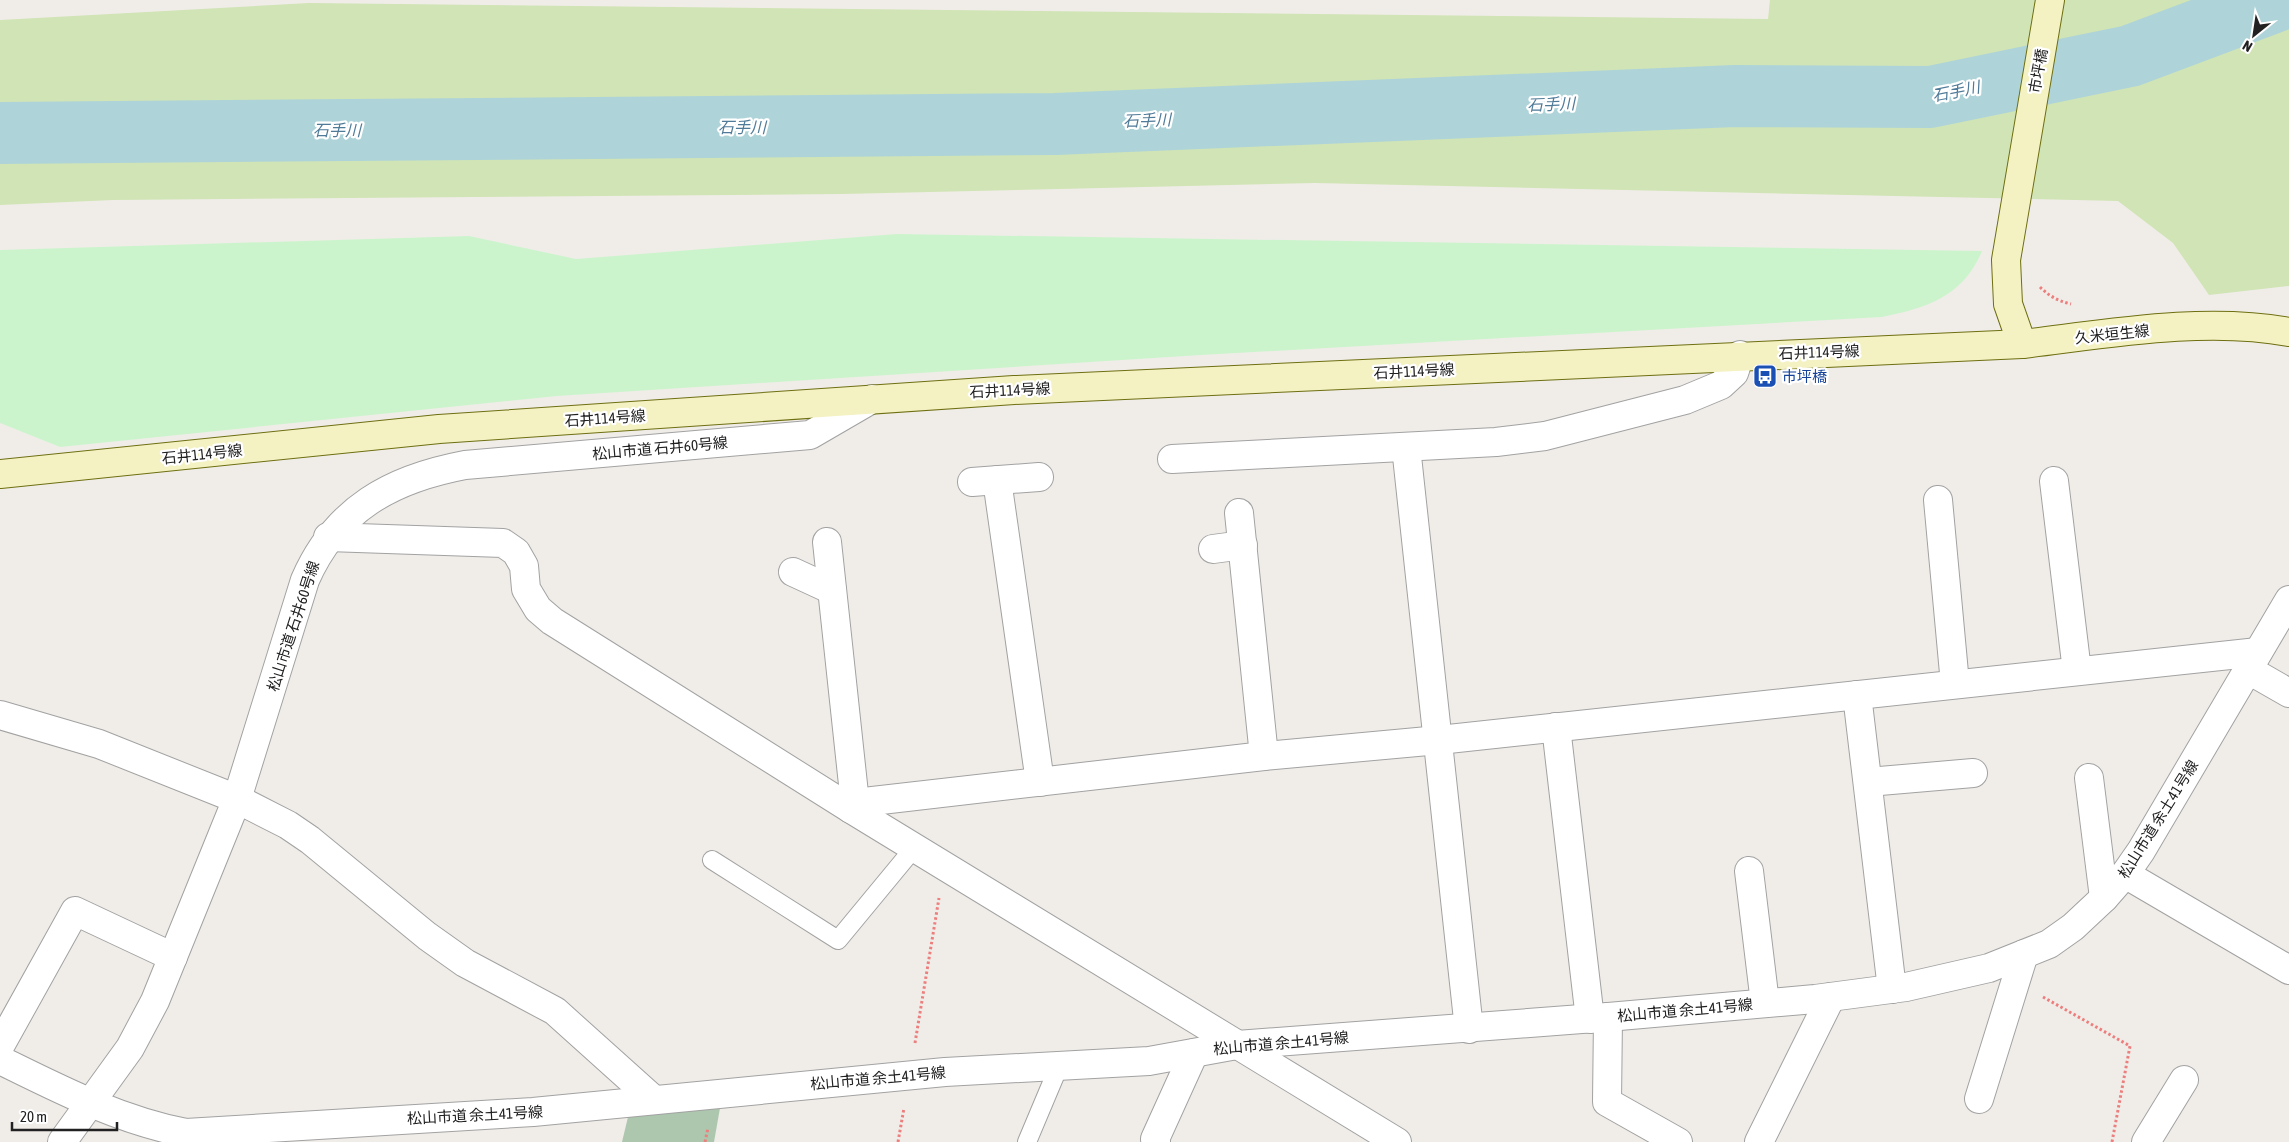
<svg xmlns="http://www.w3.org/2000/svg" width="2289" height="1142" font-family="'Asap Condensed','Noto Sans JP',sans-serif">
<rect width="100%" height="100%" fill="#f0ede9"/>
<!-- grass -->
<path fill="#d1e4b5" d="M1770 0H2289V286L2209 295 2173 243 2118 201 1315 183 842 194 113 200 0 205V20L309 3 1768 19Z"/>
<!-- cemetery -->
<path fill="#acc7ae" d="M720 1108 714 1142H622L628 1117Z"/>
<!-- park -->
<path fill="#ccf4cc" d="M897 234 1982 251C1963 297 1926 308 1882 317L1201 355 557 396 60 447 0 423V250L469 236 576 259Z"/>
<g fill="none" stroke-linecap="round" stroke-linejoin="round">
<!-- river -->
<path stroke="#aed4d9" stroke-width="62" d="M0 133 1055 124 1735 96 1930 97 2130 56 2279 0"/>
<!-- lane casing -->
<g stroke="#a2a2a2" stroke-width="20">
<g id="lane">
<path d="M712 860 838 940 914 848"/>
<path d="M1027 1142 1059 1066"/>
</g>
</g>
<!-- street casing -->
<g stroke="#a2a2a2" stroke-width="30">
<g id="street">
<path d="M1406 447 1469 1029"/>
<path d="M1172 459 1496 442 1545 436 1685 400 1721 385 1734 373 1740 355"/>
<path d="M997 480 1040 782"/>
<path d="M2054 481 2077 671"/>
<path d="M972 482 1039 477"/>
<path d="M1938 500 1955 684"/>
<path d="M1239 513 1264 756"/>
<path d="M328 537 503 543 516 552 524 566 526 589 538 609 552 621 851 809 1397 1142"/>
<path d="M827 542 855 803"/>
<path d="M1213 549 1243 545"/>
<path d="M793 572 832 590"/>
<path d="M2247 669 2289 693"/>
<path d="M1857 695 1892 989"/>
<path d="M0 715 99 744 237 799 288 825 310 840 427 936 465 963 555 1011 654 1100"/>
<path d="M1556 727 1590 1019"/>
<path d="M2089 778 2104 898"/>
<path d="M1868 782 1973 773"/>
<path d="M851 809 855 803 1264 756 1439 740 2258 652"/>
<path d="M1749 871 1765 1003"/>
<path d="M2125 874 2289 970"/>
<path d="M1608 1017 1607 1102 1678 1142"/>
<path d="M0 1046 75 911 173 957"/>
<path d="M0 1060C61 1090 119 1120 186 1133L533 1112 945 1072 1149 1061 1237 1045 1608 1017 1815 999 1906 987 1989 968 2049 944 2073 927 2104 898 2125 874 2141 851 2289 600"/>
<path d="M1979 1099 2024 954"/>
<path d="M62 1142 130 1048 155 1001 237 799 305 580C336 509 391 479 465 465L810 435 872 399"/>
<path d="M1156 1142 1155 1139 1194 1053"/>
<path d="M1759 1142 1831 997"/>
<path d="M2146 1142 2184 1080"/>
</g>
</g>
<!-- secondary casing -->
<g stroke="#6e6f11" stroke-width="30">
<g id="secondary">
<path d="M2022 344 2008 304 2006 260 2050 0"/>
<path d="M0 474 439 429 1014 390 2022 344C2106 334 2205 316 2289 332"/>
</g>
</g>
<!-- path -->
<g stroke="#ec7f7e" stroke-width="3" stroke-dasharray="2.5 2.5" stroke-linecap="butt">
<path d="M2040 287C2049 296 2058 301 2071 304"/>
<path d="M2043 997 2130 1046 2112 1142"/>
<path d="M915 1043 939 898"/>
<path d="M705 1142 708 1128"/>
<path d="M898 1142 904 1108"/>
</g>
<!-- lane -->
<use href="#lane" stroke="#fff" stroke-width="18"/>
<!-- street -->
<use href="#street" stroke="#fff" stroke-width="28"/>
<!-- secondary -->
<use href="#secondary" stroke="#f4f1c3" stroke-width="28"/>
</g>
<!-- icons -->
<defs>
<g id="bus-square" transform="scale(1.25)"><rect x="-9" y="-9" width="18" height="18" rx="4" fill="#1a4fb4" stroke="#fff"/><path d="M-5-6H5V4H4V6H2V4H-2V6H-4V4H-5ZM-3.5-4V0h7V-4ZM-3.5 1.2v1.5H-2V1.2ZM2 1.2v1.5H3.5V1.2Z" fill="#fff"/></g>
</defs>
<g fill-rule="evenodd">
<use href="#bus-square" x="1765" y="376"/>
</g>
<g text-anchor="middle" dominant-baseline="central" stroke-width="4.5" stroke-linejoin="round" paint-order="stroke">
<!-- street labels -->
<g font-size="15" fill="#212121" stroke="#fff">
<text transform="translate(2038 71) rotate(-80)">市坪橋</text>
<text transform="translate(2112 334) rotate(-6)">久米垣生線</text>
<text transform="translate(1819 352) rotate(-2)">石井114号線</text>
<text transform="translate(1414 371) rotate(-3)">石井114号線</text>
<text transform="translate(1010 390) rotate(-3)">石井114号線</text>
<text transform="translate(605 418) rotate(-4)">石井114号線</text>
<text transform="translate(660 448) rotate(-5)">松山市道 石井60号線</text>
<text transform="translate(202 454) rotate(-6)">石井114号線</text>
<text transform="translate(293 626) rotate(-72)">松山市道 石井60号線</text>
<text transform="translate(2158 819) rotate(-58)">松山市道 余土41号線</text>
<text transform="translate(1685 1010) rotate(-5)">松山市道 余土41号線</text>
<text transform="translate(1281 1043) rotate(-5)">松山市道 余土41号線</text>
<text transform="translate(878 1078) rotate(-5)">松山市道 余土41号線</text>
<text transform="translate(475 1115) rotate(-3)">松山市道 余土41号線</text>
</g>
<!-- transit labels -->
<g font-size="15" fill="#164399" stroke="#fff" text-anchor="start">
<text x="1782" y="376">市坪橋</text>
</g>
<!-- water labels -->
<g font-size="16" font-style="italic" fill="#507b98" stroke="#fff">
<text transform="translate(1956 91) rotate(-11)">石手川</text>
<text transform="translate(1551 104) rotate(-2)">石手川</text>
<text transform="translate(1147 120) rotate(-2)">石手川</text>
<text x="742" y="127">石手川</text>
<text x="337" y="130">石手川</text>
</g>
</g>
<!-- north arrow -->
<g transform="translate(2254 35) rotate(210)" stroke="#ffffff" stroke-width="4" paint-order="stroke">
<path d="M0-4L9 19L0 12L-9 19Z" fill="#212121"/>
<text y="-8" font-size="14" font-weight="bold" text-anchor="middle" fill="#212121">N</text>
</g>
<!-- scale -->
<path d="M12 1122v8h105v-8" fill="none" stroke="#212121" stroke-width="2.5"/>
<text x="20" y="1122" font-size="15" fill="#212121" stroke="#ffffff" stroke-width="4" paint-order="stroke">20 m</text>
</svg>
